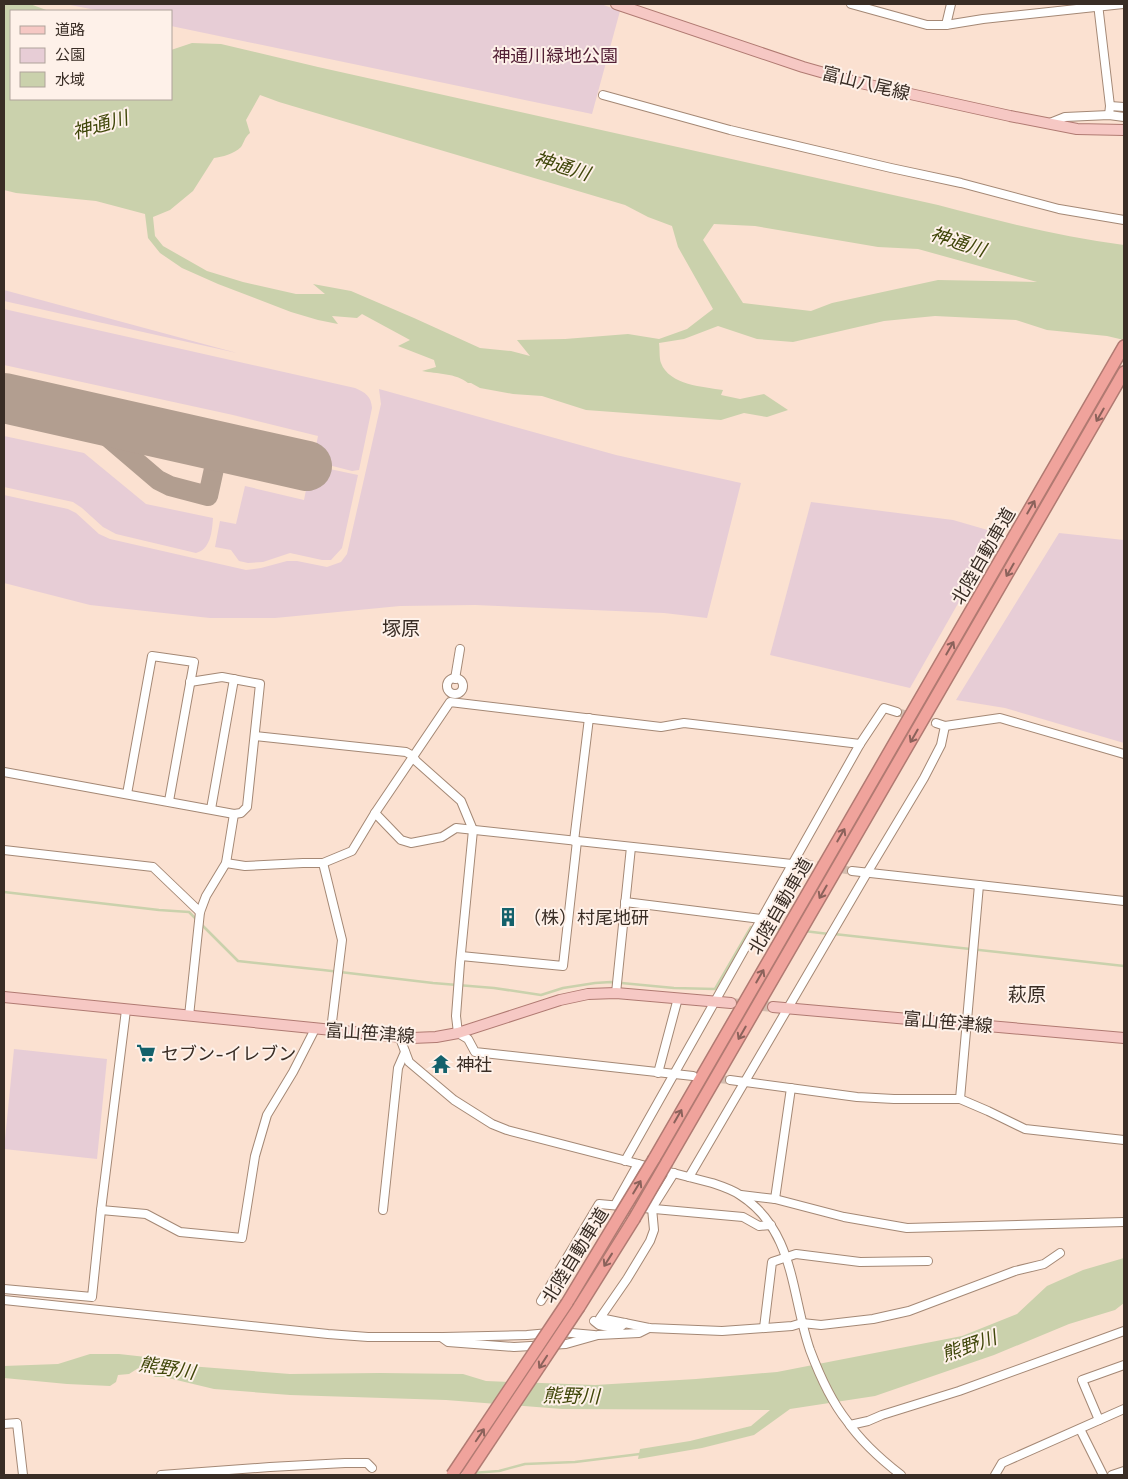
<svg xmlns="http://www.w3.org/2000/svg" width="1128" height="1479" font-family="'Work Sans','Noto Sans JP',sans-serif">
<rect width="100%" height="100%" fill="#fbe1d1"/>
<!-- green -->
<g fill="#e7cdd6">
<path d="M65 4H601L620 11 592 114 171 26V11H101Z"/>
<path d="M4 290 237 353 4 301Z"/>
<path d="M4 309 355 388C366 393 371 396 372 408L359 470 352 471 313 461 318 436 233 415 4 365Z"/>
<path d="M379 389 616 455 741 483 707 618 664 613 475 605 400 606 275 618H210L90 605 4 583V495L68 509 76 513 99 534 110 539 246 570 261 568 287 561H297L327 567 341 562 347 554 381 404Z"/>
<path d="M4 436 84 453 146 504 213 518C212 531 211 549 196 553L116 534 103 527 82 508 73 502 4 487Z"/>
<path d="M311 465 358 475 342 548 331 560H322L290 553 263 562 248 563 239 561 231 550 215 547 220 521 236 524 245 486 304 500Z"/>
<path d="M811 502 953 520 998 533 910 688 770 655Z"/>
<path d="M1059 533 1124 540V743L1005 708 956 700Z"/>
<path d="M14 1049 107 1059 97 1159 4 1149Z"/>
</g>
<!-- water -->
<g fill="#cad1ac" fill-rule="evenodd">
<path d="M4 4H30L49 11H11V99H171V50L192 43 221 44 318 67 938 205C999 221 1061 237 1124 245V340L1107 336 1047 330 1016 320 935 316 884 321 793 342 757 339 718 326 684 339 659 343C660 349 659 358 661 363 669 385 704 387 723 390L721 395 740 399 764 394 788 410 767 417 744 413 721 420 586 410 542 396 513 394 480 388 471 383H468C456 373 437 374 422 371L436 367 434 360 398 346 410 340 362 314 357 318 332 316 338 324 318 320 291 312 218 284 182 268 160 253 148 238 145 214 96 201 16 193 4 190ZM260 95 279 102 625 205 648 217 672 226 678 247 713 309 687 329 659 339 628 334 565 339 517 340 530 356 511 351 480 348 414 318 351 291 313 284 325 294H296L243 282 207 271 163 246 155 236 153 217 170 210 193 191 214 158C222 157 234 154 241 147 244 143 244 138 250 133L246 120ZM714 224 755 226 878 247 918 249 1037 282 938 280 832 303 811 311 743 303 703 240Z"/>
<path d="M1124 1258V1303L1115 1310 1069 1324 994 1355 875 1396 790 1409 754 1435 702 1448 638 1459 640 1449 690 1441 751 1426 770 1410 562 1409 446 1400 290 1395 214 1389 164 1377H155L140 1367 129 1374 118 1375 116 1382 110 1386 67 1384 4 1378V1366L58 1364 90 1354H119L173 1360 189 1366 290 1374 380 1373 463 1374 486 1381 595 1385 696 1379 777 1372 962 1336 1017 1314 1047 1286 1083 1270Z"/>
</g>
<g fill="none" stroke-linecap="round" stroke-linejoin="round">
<!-- stream -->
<g stroke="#cad1ac" stroke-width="2.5">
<path d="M4 892 159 910 189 912 198 921"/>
<path d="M202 925 238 961 323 970 433 983 494 988 541 995 563 988 595 983 611 982 674 988 715 989 751 927H754"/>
<path d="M759 928 784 929"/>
<path d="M804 931 829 934"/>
<path d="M834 934 1124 966"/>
<path d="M472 1473 499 1471 525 1464 575 1462 640 1454"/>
</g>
<!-- taxiway -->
<path stroke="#b29e90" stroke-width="20" d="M83 416 158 480 170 486 208 496 219 446"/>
<!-- runway -->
<path stroke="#b29e90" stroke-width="50" d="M4 398 307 466"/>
<!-- minor-tunnel -->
<g stroke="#d4bdaf" stroke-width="8" stroke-dasharray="8 4" stroke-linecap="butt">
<path d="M897 712 936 723"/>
<path d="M805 863 852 871"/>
<path d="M697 1077 730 1080"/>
</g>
<!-- major-tunnel -->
<path stroke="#d4bdaf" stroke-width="10" stroke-dasharray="10 5" stroke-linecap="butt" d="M731 1003 773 1007"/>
<!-- minor casing -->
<g stroke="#a48875" stroke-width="10">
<g id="minor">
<path d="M851 4 927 25H946L983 19 1123 4"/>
<path d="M1098 4 1110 106 1109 115"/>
<path d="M946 25 951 4"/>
<path d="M603 95 730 130 891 168 961 183 1059 209 1124 220"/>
<path d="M1110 106 1124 107"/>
<path d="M1050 123 1065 117 1109 115 1124 117"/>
<circle cx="455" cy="686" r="8"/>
<path d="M455 679 460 649"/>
<path d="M936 723 945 726 1000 718 1124 754"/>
<path d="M255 736 406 752 413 756 416 761 461 801 473 830 460 963 456 1016 458 1033 468 1039 475 1052 693 1076"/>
<path d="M4 772 234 814 241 813 247 807 260 684 222 677 190 682"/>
<path d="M127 794 152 656 194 662 169 801"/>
<path d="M211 809 234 679"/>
<path d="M375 813 401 840 411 843 442 837 456 828 792 864 805 863"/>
<path d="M574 841 589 718"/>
<path d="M4 850 153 867 200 912"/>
<path d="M226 863 245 866 303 863H323L352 851 375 813 450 702 661 727 684 723 860 744"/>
<path d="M323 863 342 940 331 1030"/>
<path d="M852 871 1124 901"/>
<path d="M625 902 761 919"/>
<path d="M461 956 563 966 577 841"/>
<path d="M616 993 631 847"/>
<path d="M189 1016 200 912 206 896 226 863 234 814"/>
<path d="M400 1038 409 1062 454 1100 492 1124 507 1130 712 1183C721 1186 731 1189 740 1195 795 1230 791 1295 810 1350 819 1374 831 1401 847 1421 860 1440 883 1461 901 1475"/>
<path d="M658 1073 678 998"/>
<path d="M730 1080 857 1097 894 1099H960L988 1111 1025 1129 1124 1140"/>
<path d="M960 1099 979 885"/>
<path d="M625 1161 860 744 884 708 897 712"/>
<path d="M674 1173 652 1208 654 1230 650 1241 627 1279 600 1318 649 1328 722 1331 792 1326 802 1323 821 1325 873 1319 909 1311 1015 1271 1044 1264 1060 1253"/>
<path d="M689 1177 867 873 924 778 941 745 945 726"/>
<path d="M741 1195 775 1199 844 1217 907 1228 1124 1222"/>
<path d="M775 1199 791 1088"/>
<path d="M615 1205 638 1164"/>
<path d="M101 1210 146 1214 180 1232 242 1238 255 1156 267 1115 293 1072 315 1029"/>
<path d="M383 1210 398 1068 405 1052"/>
<path d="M4 1289 92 1297 101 1210 126 1010"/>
<path d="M4 1300 328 1334 368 1337H441L448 1342 514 1347 566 1344 598 1335 639 1333 649 1328"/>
<path d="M541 1301 599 1204 743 1217 759 1226 771 1225"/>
<path d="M594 1321 599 1325 618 1329 625 1323"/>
<path d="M764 1328 772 1262 796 1254 860 1262 928 1261"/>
<path d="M560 1332 594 1335"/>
<path d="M443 1337 527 1335 549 1333"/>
<path d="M1099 1420 1082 1380 1124 1365"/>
<path d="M4 1424 17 1423 23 1475"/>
<path d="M850 1425 868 1421 882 1415 959 1391 1124 1331"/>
<path d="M1080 1429 1103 1475"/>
<path d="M161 1475 270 1467 345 1463H367L372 1468"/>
<path d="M995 1475 1002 1463 1124 1409"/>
<path d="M1112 1475 1124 1471"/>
</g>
</g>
<!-- major casing -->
<g stroke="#b07a72" stroke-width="12">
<g id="major">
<path d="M616 4 803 67 856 82 1010 116 1077 129 1124 130"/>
<path d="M4 997 412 1038 436 1037 458 1033 560 1000 588 994 616 993 731 1003"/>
<path d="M773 1007 1124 1038"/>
</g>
</g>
<!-- highway casing -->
<g stroke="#b07a72" stroke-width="14">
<g id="highway">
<path d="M654 1159 1124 346"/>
<path d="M667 1162 1124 372"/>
<path d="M567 1303 620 1215"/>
<path d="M579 1307 634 1219"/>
</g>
</g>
<!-- minor -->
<use href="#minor" stroke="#fff" stroke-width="8"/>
<!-- major -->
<use href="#major" stroke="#f6c8c4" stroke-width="10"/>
<!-- highway -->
<use href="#highway" stroke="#f0a39c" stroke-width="11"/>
<!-- highway-bridge casing -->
<g stroke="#b07a72" stroke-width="14" stroke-linecap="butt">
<g id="highway-bridge">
<path d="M620 1215 654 1159"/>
<path d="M634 1219 667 1162"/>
<path d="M452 1475 567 1303"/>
<path d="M467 1475 579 1307"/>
</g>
</g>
<!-- highway-bridge -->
<use href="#highway-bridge" stroke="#f0a39c" stroke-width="11"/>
</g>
<!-- one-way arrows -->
<defs><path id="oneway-shaft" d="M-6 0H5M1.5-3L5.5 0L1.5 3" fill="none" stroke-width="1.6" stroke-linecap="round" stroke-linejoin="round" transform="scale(1.25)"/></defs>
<g stroke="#8b625b">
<use href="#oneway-shaft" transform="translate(1100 415) rotate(120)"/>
<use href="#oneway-shaft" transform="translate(1031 507) rotate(-60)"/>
<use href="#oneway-shaft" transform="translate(1010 570) rotate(120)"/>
<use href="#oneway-shaft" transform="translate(950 648) rotate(-60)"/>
<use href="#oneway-shaft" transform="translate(914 736) rotate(120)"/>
<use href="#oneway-shaft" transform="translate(841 835) rotate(-60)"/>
<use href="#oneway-shaft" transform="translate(823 892) rotate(120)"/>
<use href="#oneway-shaft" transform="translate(760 976) rotate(-60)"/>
<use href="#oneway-shaft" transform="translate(742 1033) rotate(120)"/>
<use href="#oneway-shaft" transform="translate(678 1116) rotate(-60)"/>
<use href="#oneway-shaft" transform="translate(637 1187) rotate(-59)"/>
<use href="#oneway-shaft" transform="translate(608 1260) rotate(122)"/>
<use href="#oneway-shaft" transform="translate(543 1362) rotate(123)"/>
<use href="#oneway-shaft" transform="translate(480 1435) rotate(-56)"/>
</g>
<!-- icons -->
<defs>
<g id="building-bare" transform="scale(1.5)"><path d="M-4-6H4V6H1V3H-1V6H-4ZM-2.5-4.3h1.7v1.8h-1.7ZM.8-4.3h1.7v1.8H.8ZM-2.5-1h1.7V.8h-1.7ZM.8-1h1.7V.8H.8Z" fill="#13616b" stroke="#fef1e9" stroke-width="2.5" paint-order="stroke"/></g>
<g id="supermarket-bare" transform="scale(1.5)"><path d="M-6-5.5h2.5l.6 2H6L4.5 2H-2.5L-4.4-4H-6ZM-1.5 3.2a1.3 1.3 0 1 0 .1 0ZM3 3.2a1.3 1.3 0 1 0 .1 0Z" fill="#13616b" stroke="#fef1e9" stroke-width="2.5" paint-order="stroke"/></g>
<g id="temple-bare" transform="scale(1.5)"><path d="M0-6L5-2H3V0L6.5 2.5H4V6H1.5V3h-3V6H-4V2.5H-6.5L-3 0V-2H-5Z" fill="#13616b" stroke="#fef1e9" stroke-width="2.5" paint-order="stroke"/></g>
</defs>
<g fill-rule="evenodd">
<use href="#building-bare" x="508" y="917"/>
<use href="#supermarket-bare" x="146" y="1053"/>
<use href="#temple-bare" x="441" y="1064"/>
</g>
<g text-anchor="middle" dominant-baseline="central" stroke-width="4" stroke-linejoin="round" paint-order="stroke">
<!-- park labels -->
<g font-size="18" fill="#521f35" stroke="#fef1e9">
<text x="555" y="55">神通川緑地公園</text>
</g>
<!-- street labels -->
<g font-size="18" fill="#392d25" stroke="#fef1e9">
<text transform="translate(866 83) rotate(14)">富山八尾線</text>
<text transform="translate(983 556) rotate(-60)">北陸自動車道</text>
<text transform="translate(780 906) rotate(-60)">北陸自動車道</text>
<text transform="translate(948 1022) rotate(5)">富山笹津線</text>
<text transform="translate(370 1033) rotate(4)">富山笹津線</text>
<text transform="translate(575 1255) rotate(-58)">北陸自動車道</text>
</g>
<!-- poi labels -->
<g font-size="18" fill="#392d25" stroke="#fef1e9" text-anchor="start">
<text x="523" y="917">（株）村尾地研</text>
<text x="161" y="1053">セブン-イレブン</text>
<text x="456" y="1064">神社</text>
</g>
<!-- water labels -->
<g font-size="19" font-style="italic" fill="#40470a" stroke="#fef1e9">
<text transform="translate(100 125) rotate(-16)">神通川</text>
<text transform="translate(562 166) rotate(17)">神通川</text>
<text transform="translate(958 242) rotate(18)">神通川</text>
<text transform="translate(969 1346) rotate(-19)">熊野川</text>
<text transform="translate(167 1368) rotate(9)">熊野川</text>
<text transform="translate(571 1396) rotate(1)">熊野川</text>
</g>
<!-- neighbourhood labels -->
<g font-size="19" fill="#392d25" stroke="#fef1e9">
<text x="401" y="628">塚原</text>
<text x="1027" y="994">萩原</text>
</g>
</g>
<!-- border -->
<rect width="1128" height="1479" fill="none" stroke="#392d25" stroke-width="10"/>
<!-- legend -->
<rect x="10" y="10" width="162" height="90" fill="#fef1e9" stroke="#afa39b"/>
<rect x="20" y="26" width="25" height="8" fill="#f6c8c4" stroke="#afa39b"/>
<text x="55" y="35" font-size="15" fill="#392d25">道路</text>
<rect x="20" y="48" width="25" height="15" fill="#e7cdd6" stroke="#afa39b"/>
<text x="55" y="60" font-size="15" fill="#392d25">公園</text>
<rect x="20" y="72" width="25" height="15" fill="#cad1ac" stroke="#afa39b"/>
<text x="55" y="85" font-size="15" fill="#392d25">水域</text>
</svg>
